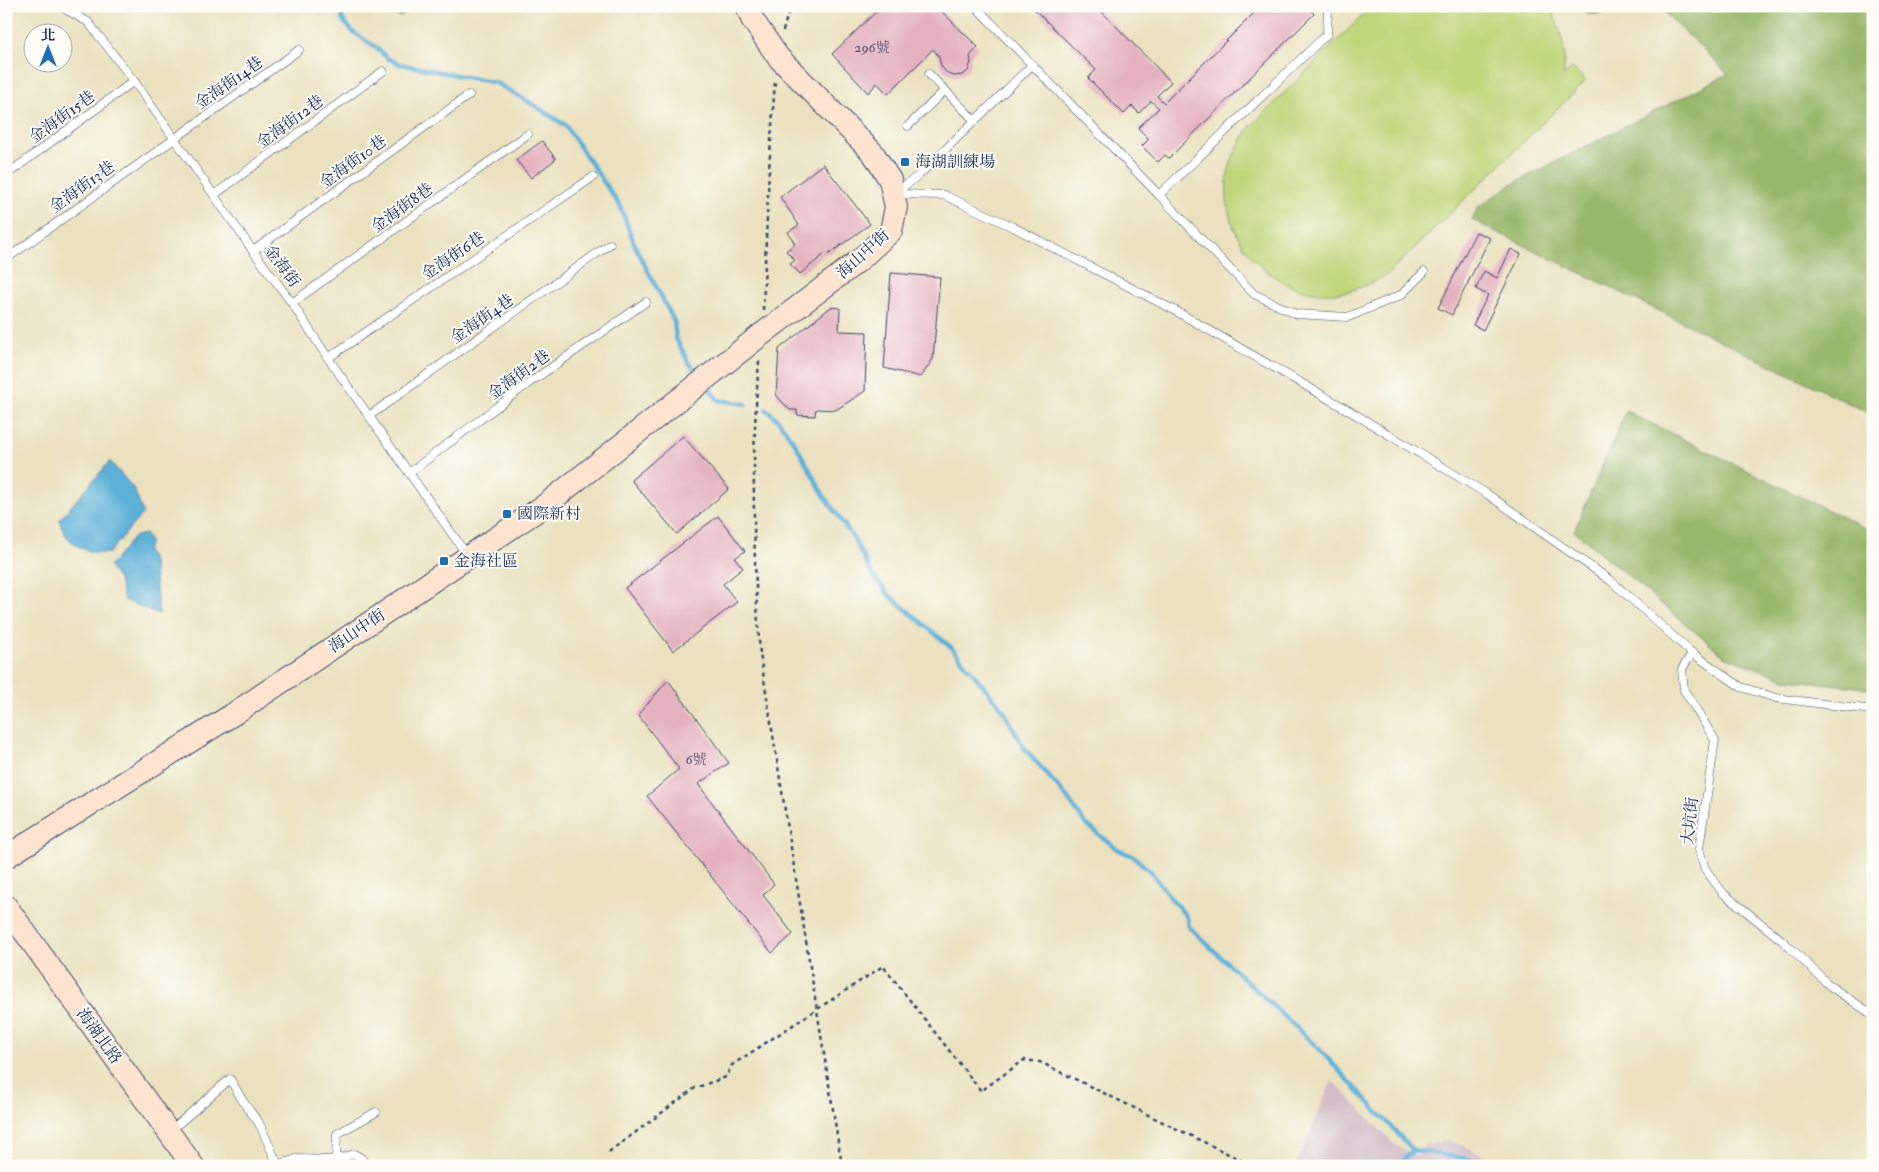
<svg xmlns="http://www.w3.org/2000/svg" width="1879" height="1172" font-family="'IM FELL Double Pica','Noto Serif TC',serif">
<rect width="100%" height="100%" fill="#fdfcf7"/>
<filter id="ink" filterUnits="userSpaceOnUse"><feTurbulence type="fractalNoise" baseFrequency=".02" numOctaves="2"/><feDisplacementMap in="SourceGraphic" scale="10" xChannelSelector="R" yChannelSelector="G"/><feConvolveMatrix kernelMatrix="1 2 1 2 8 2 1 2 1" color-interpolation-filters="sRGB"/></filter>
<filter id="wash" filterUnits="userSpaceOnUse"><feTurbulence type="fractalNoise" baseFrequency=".0096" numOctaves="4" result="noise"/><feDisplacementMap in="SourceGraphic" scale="20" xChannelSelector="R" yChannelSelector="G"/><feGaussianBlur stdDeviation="1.12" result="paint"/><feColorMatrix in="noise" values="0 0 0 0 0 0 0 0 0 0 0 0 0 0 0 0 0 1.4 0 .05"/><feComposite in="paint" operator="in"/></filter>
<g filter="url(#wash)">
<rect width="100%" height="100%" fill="#ebe1bf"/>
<!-- industrial -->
<path fill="#d2bdc8" d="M1332 1080 1396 1146 1418 1156 1427 1144 1449 1140 1510 1166H1296Z"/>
<!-- green -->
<path fill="#c0d67a" stroke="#6e826c" d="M1372 6H1549C1563 33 1565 47 1564 76L1573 68 1586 81 1387 275C1371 283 1356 291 1338 293 1273 299 1217 239 1228 174 1231 156 1240 142 1250 127Z"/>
<!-- forest -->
<g fill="#98b76a" stroke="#5a7364">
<path d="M379 6H420L400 17Z"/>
<path d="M1581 6H1654L1589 15Z"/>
<path d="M1658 6H1873V415L1472 220 1478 207 1512 184 1728 74Z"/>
<path d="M1626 411 1873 532V689L1785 679 1724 656 1574 531Z"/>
</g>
<!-- water -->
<g fill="#5db0d8" stroke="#3c709b">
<path d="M110 461 134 489 143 513 109 553C104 553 98 554 93 552 77 549 60 535 60 519Z"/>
<path d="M145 534 150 542 147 551 153 562 159 614 124 600 119 581 109 567 135 536Z"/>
</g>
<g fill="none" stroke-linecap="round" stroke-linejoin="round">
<!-- stream -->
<g stroke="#5db0d8" stroke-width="4.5">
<path d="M344 6 342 19 353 32 377 48 387 58 400 64 496 83 529 102 565 125 620 206 636 248 674 321 676 339 689 363 699 375"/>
<path d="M707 385 718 400 746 404"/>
<path d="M766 409 778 420 796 445 823 494 854 539 872 574 890 596 952 648 1004 711 1024 748 1065 795 1085 823 1118 850 1133 856 1152 873 1169 896 1187 917 1189 927 1318 1048 1413 1150 1398 1166"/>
<path d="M1413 1150 1469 1159 1486 1166"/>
</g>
</g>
<g id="blocks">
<!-- building -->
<g fill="#e5b2c0">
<path d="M882 6H936L978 47 970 56 971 62 968 71 962 75 953 76 946 72 941 66 939 57 933 49 888 94 877 83 868 93 832 54Z"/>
<path d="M1031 6H1096L1171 82 1157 96 1164 103 1261 6H1307L1314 14 1169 158 1165 155 1158 162 1142 146 1149 139 1138 128 1159 108 1151 101 1139 113 1132 106 1124 114 1088 78 1096 70Z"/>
<path d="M542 141 556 159 531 178 516 160Z"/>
<path d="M823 164 870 224 829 254 826 253 800 274 790 264 795 260 786 251 795 244 788 232 799 225 780 197Z"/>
<path d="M1476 232 1490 238 1452 315 1438 308Z"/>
<path d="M1511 249 1521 254 1483 330 1473 325 1488 295 1476 289 1484 271 1497 278Z"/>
<path d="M891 273 940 277 933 359 921 377 884 368Z"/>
<path d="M831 307 840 308 839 331 867 332 865 391 836 410 816 409 815 416 797 415V410H790L776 395 779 349Z"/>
<path d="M683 436 729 489 677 534 631 480Z"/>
<path d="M718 516 745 551 735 558 743 568 723 584 737 602 673 651 625 588Z"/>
<path d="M668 680 729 763 698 784 774 884 763 895 793 934 772 953 647 796 679 769 638 715Z"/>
</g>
</g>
</g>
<g filter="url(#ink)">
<use href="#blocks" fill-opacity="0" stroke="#3a4a6d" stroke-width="1"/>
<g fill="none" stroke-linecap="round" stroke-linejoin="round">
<!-- lane casing -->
<g stroke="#3a4a6d" stroke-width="9">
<g id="lane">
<path d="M60 6 88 22 134 81 253 251 292 303 328 358 467 555"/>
<path d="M975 6 1159 195 1327 34 1328 6"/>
<path d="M929 74 975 121"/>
<path d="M908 126 945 90"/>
<path d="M6 175 134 81"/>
<path d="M895 193 919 175 1032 65"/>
<path d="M895 194 944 195 1011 226 1174 310 1348 410 1487 494 1610 580 1692 653 1741 687 1776 698 1873 710"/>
<path d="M214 195 383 71"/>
<path d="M1159 195 1254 294 1296 314 1348 317 1401 295 1424 272"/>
<path d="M253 251 469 95"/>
<path d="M6 259 299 50"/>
<path d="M292 303 528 134"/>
<path d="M328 358 593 177"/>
<path d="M369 416 610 244"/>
<path d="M409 473 526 385 646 302"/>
<path d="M1692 653 1682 669 1684 690 1715 740 1699 849 1705 869 1723 893 1784 942 1830 986 1873 1015"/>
<path d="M170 1131 230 1079 244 1103 259 1123 278 1165 296 1159 336 1160 354 1154 361 1158 367 1166"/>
<path d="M336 1160 337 1134 376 1112"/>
</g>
</g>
<!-- secondary casing -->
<g stroke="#3a4a6d" stroke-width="24">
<g id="secondary">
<path d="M6 857 232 715 544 506 762 334 857 262 891 231 896 207 893 194 890 180 873 153 778 57 752 19 747 6"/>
<path d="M6 906 193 1166"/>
</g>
</g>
<!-- path -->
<g stroke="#3a4a6d" stroke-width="2.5" stroke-dasharray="4 4" stroke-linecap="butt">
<path d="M783 31 790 6"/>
<path d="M763 310 769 170 775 81"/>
<path d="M759 361C751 458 753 556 760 654L842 1166"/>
<path d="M609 1152 695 1088 726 1077 732 1065 883 966 981 1091 1024 1060 1040 1062 1253 1166"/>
</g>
<!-- lane -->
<use href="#lane" stroke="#fff" stroke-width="8"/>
<!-- secondary -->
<use href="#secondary" stroke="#fde4d1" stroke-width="22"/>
</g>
</g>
<!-- markers -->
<g fill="#1f6fb2" stroke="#fdfcf7" stroke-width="2">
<rect x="900" y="157" width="10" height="10" rx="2.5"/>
<rect x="502" y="509" width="10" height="10" rx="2.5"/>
<rect x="439" y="556" width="10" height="10" rx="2.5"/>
</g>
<g text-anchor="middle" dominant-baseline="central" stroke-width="4" stroke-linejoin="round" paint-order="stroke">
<!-- number labels -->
<g font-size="14" fill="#4e5076">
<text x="872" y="47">296號</text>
<text x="696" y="759">6號</text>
</g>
<!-- street labels -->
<g font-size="16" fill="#1b2f5e" stroke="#fdfcf7">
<text transform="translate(229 83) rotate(-35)">金海街14巷</text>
<text transform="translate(62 117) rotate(-36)">金海街15巷</text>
<text transform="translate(290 122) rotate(-36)">金海街12巷</text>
<text transform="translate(353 162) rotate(-36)">金海街10巷</text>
<text transform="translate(82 187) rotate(-36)">金海街13巷</text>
<text transform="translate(402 208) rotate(-36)">金海街8巷</text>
<text transform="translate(863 254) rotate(-42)">海山中街</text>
<text transform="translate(453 256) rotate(-34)">金海街6巷</text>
<text transform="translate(282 266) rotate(53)">金海街</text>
<text transform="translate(482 319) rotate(-35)">金海街4巷</text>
<text transform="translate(519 375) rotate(-36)">金海街2巷</text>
<text transform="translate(357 631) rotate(-34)">海山中街</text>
<text transform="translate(1690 821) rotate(-84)">大坑街</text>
<text transform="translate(99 1036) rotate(54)">海湖北路</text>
</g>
<!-- poi labels -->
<g font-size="16" fill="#1b2f5e" stroke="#fdfcf7" text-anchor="start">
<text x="915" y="162">海湖訓練場</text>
<text x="517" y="514">國際新村</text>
<text x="454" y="561">金海社區</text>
</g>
</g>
<!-- margin -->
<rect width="1879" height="1172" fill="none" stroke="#fdfcf7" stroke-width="25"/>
<!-- north arrow -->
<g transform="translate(48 48)"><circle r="24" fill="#fdfcf7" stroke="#a3aaba"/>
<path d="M0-4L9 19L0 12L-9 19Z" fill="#1f6fb2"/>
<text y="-8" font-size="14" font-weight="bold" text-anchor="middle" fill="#1b2f5e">北</text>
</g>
</svg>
